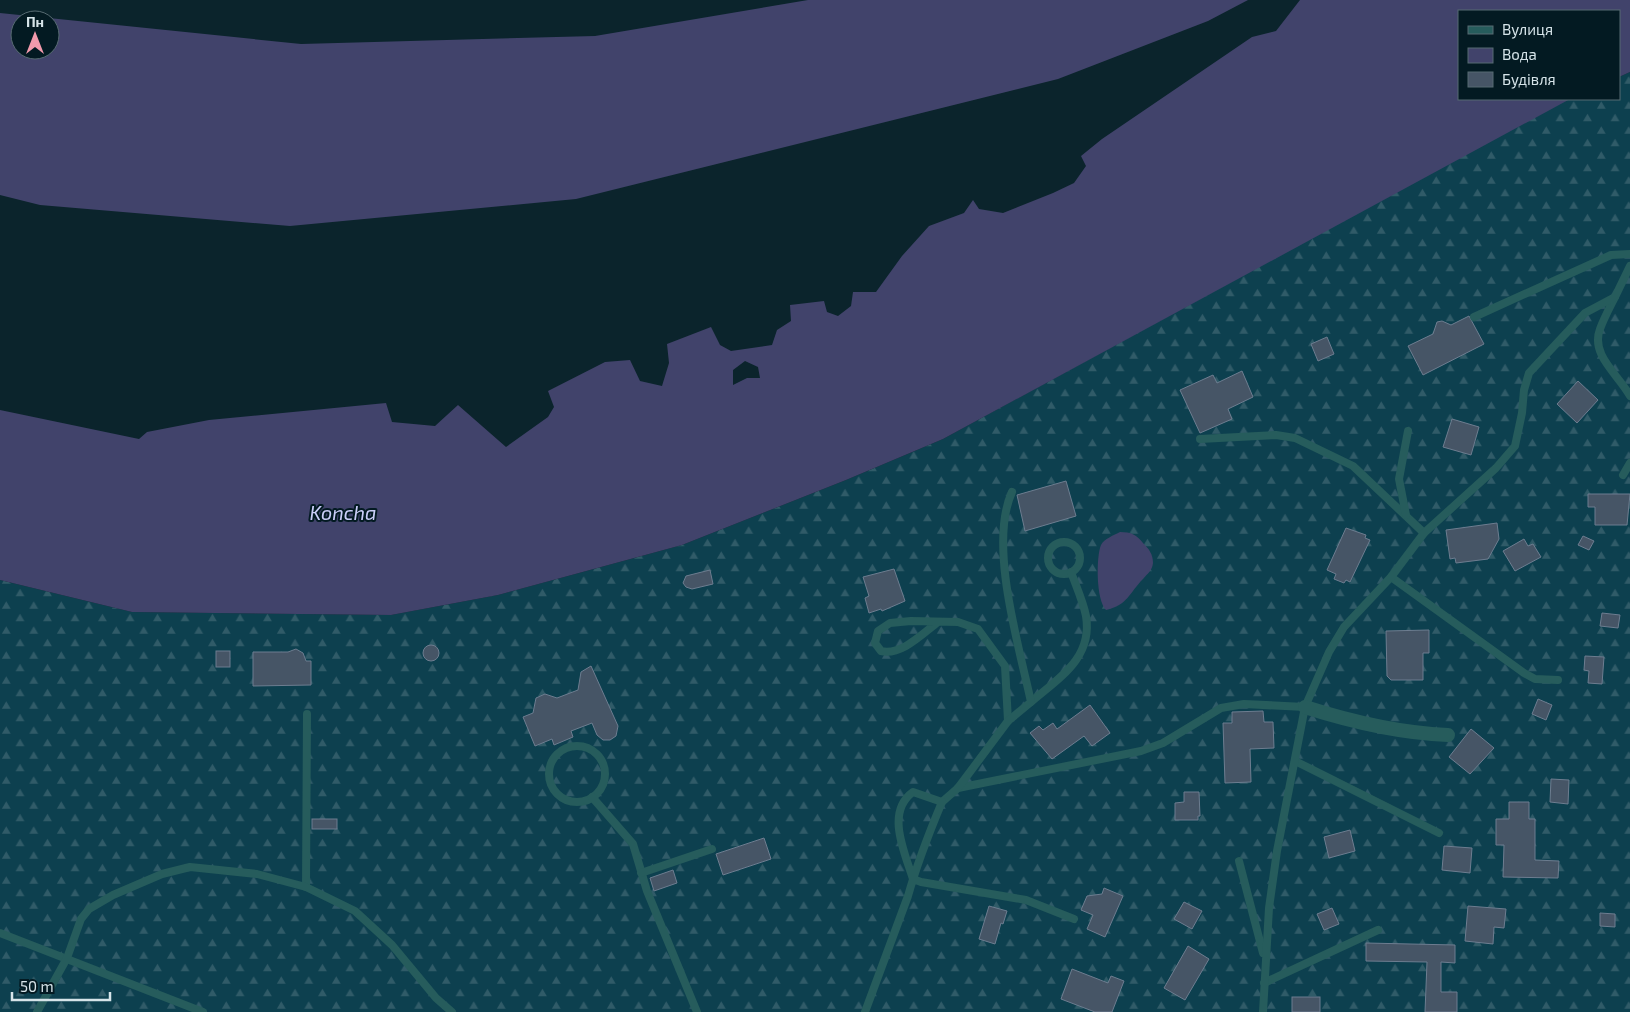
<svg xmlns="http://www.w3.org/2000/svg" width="1630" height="1012" font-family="'Exo 2',sans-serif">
<defs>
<pattern id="forest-firs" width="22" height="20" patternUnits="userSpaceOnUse" patternTransform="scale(1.25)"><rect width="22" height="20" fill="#0d404f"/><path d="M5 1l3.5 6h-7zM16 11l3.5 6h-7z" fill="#305b68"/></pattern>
</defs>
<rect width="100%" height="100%" fill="#0b242c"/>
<!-- forest -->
<path fill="url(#forest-firs)" d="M1630 72V1012H0V580L132 612 391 615 498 595 682 545 846 480 943 439 1559 103 1570 99H1619V77Z"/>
<!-- water -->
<g fill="#41436b" fill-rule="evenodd">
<path d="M808 0H1248L1208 21 1058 79 576 199 290 226 40 205 0 195V13L301 44 595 36ZM20 20H50V50H20Z"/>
<path d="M1300 0H1630V72L1619 77V11H1459V99H1570L943 439 846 480 682 545 498 595 391 615 132 612 0 580V410L139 439 147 432 209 420 386 403 392 422 435 426 458 405 506 447 548 417 554 407 548 391 605 362 630 360 640 381 662 386 669 363 667 344 711 327 720 345 731 351 772 345 777 330 791 321 790 305 824 301 827 312 838 316 851 306 853 292H876L902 256 929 226 964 213 973 200 979 209 1003 213 1053 193 1074 183 1086 166 1081 156 1102 139 1252 37 1276 31ZM745 361 758 367 760 378H747L733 385V370Z"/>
<path d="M1120 532C1131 532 1137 535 1143 543 1149 549 1153 554 1153 563 1152 571 1148 573 1143 579 1129 593 1128 605 1106 610 1096 600 1096 557 1101 545 1104 539 1114 535 1120 532Z"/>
</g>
<!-- building -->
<g fill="#465566" stroke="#6d7d90">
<path d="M1469 316 1484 344 1423 375 1408 346 1433 334 1437 322 1442 321 1451 325Z"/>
<path d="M1327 337 1334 354 1318 361 1311 344Z"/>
<path d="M1242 371 1253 397 1228 409 1232 419 1200 433 1180 390 1213 375 1217 383Z"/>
<path d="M1578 381 1598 400 1577 423 1557 404Z"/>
<path d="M1452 419 1479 427 1471 455 1443 447Z"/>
<path d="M1066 481 1076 516 1025 531 1017 495Z"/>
<path d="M1588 494H1630L1627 525H1595V507H1588Z"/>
<path d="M1497 523 1499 539 1488 559 1456 563 1455 558 1450 559 1446 530Z"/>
<path d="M1346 528 1366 535 1365 538 1370 540 1350 582 1346 580 1344 583 1334 579 1336 574 1327 570Z"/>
<path d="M1583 536 1594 541 1589 550 1578 545Z"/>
<path d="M1524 539 1528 546 1533 544 1541 557 1515 571 1503 551Z"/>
<path d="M894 569 905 601 882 611 881 609 869 613 865 598 869 596 863 577Z"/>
<path d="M710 570 713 584 692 589 686 587 683 583 686 576Z"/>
<path d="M1602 613 1620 615 1618 628 1600 626Z"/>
<path d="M1429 630V653H1423V680H1391L1387 676 1386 631Z"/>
<circle cx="431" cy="653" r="8"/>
<path d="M296 649 303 653 306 661H311V685L253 686V652H288Z"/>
<rect x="216" y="651" width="14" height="16"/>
<path d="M1585 656 1604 657 1602 684 1588 683 1589 671 1584 670Z"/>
<path d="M591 666 618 726 616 736 610 740H603L597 735 592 723 571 731 573 737 554 745 552 739 535 746 523 717 533 713 536 698 545 694 557 698 578 690 581 672Z"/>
<path d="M1538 699 1552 705 1546 720 1532 714Z"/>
<path d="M1090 705 1110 733 1092 746 1084 736 1052 759 1030 733 1039 726 1043 730 1053 723 1057 729Z"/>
<path d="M1263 711 1264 722H1273L1274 748 1250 749 1251 782 1225 783 1223 723H1232V712Z"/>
<path d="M1471 729 1494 748 1470 774 1449 757Z"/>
<path d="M1551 779 1569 780 1568 804 1550 802Z"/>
<path d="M1184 792H1199L1200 816H1198V820H1175V803L1184 802Z"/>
<path d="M1509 802H1529V819H1535V860L1559 861 1558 878 1503 877 1504 845H1496V819H1509Z"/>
<rect x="312" y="819" width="25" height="10"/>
<path d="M1350 830 1355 851 1329 858 1324 837Z"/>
<path d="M764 838 771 859 723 875 716 854Z"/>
<path d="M1444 846 1472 848 1470 873 1442 870Z"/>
<path d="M673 870 677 883 654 891 650 878Z"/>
<path d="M1104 888 1123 896 1105 937 1087 929 1093 915 1081 910 1087 896 1102 894Z"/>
<path d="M1184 902 1202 911 1192 929 1174 919Z"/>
<path d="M989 906 1007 911 1003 924 1001 923 995 944 979 939Z"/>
<path d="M1468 906 1506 909 1504 928 1494 927 1493 944 1465 941Z"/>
<path d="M1332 908 1339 924 1324 930 1317 914Z"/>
<path d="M1600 913 1615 914V927L1600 926Z"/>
<path d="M1366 943 1455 945V963L1441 962V992H1457V1012H1425L1427 962 1366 961Z"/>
<path d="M1188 946 1209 959 1185 1000 1164 988Z"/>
<path d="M1072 969 1108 983 1111 976 1124 981 1112 1012H1095L1061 999Z"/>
<rect x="1292" y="997" width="28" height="15"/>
</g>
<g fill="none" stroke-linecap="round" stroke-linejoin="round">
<!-- service -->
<g stroke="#265c5c" stroke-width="8">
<path d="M1615 297C1610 307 1604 318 1600 329 1590 355 1619 375 1630 396"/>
<path d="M1474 317 1611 255 1630 254"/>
<path d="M1200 439 1276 435 1295 438 1353 466 1424 533"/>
<path d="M1623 475 1630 463"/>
<path d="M1406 515 1399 479 1408 431"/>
<circle cx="1064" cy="558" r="16"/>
<path d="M1391 577 1524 673 1535 679 1558 680"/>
<path d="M938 622C922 634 901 656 881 651L875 643 878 631 890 623 911 621 958 622 978 629 1005 666 1008 721"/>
<path d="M1031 702C1059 678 1093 658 1086 616 1083 601 1076 586 1071 572"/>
<circle cx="577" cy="774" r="28"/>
<path d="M1295 761 1439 833"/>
<path d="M958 788 1141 751 1163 743 1221 708 1244 704 1305 707"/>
<path d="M592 797 633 844 647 891 697 1012"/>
<path d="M942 802 958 788 1008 721 1031 702C1019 646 988 544 1012 492"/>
<path d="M1239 861 1263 953"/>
<path d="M641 873 712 849"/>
<path d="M306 887 307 714"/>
<path d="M0 933 203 1012"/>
<path d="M1264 983 1378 930"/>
<path d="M37 1012 67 958 81 919 89 909 113 895 162 874 190 867 257 874 306 887 355 911 392 945 436 998 452 1012"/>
<path d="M865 1012 908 896C917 864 929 833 942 802L913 792C885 812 905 853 913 879L921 882 1026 900 1074 919"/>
<path d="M1263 1012 1269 908 1277 851 1305 707 1329 652 1344 627 1391 577 1424 533 1496 468 1515 446 1522 413 1524 390 1529 373 1585 313 1615 297 1630 266"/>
</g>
<!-- minor -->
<path stroke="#265c5c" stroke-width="14" d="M1305 707C1352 722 1398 733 1448 735"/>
</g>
<g text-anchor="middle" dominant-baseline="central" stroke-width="4" stroke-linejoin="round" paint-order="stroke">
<!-- water labels -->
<g font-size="20" font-style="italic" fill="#cacef8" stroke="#031a22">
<text x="343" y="512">Koncha</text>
</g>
</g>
<!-- legend -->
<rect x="1458" y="10" width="162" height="90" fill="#031a22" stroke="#576b72"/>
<rect x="1468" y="26" width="25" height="8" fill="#265c5c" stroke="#576b72"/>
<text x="1502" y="35" font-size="15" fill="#d6e4e9">Вулиця</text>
<rect x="1468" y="48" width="25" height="15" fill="#41436b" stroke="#576b72"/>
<text x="1502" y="60" font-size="15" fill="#d6e4e9">Вода</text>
<rect x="1468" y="72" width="25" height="15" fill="#465566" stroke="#576b72"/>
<text x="1502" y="85" font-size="15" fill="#d6e4e9">Будівля</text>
<!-- north arrow -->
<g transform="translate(35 35)"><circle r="24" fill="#031a22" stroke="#576b72"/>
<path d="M0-4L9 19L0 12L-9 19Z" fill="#f29aac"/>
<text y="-8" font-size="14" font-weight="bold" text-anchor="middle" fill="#d6e4e9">Пн</text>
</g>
<!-- scale -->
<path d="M12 992v8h98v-8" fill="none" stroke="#d6e4e9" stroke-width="2.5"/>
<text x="20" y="992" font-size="15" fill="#d6e4e9" stroke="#031a22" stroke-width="4" paint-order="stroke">50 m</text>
</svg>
